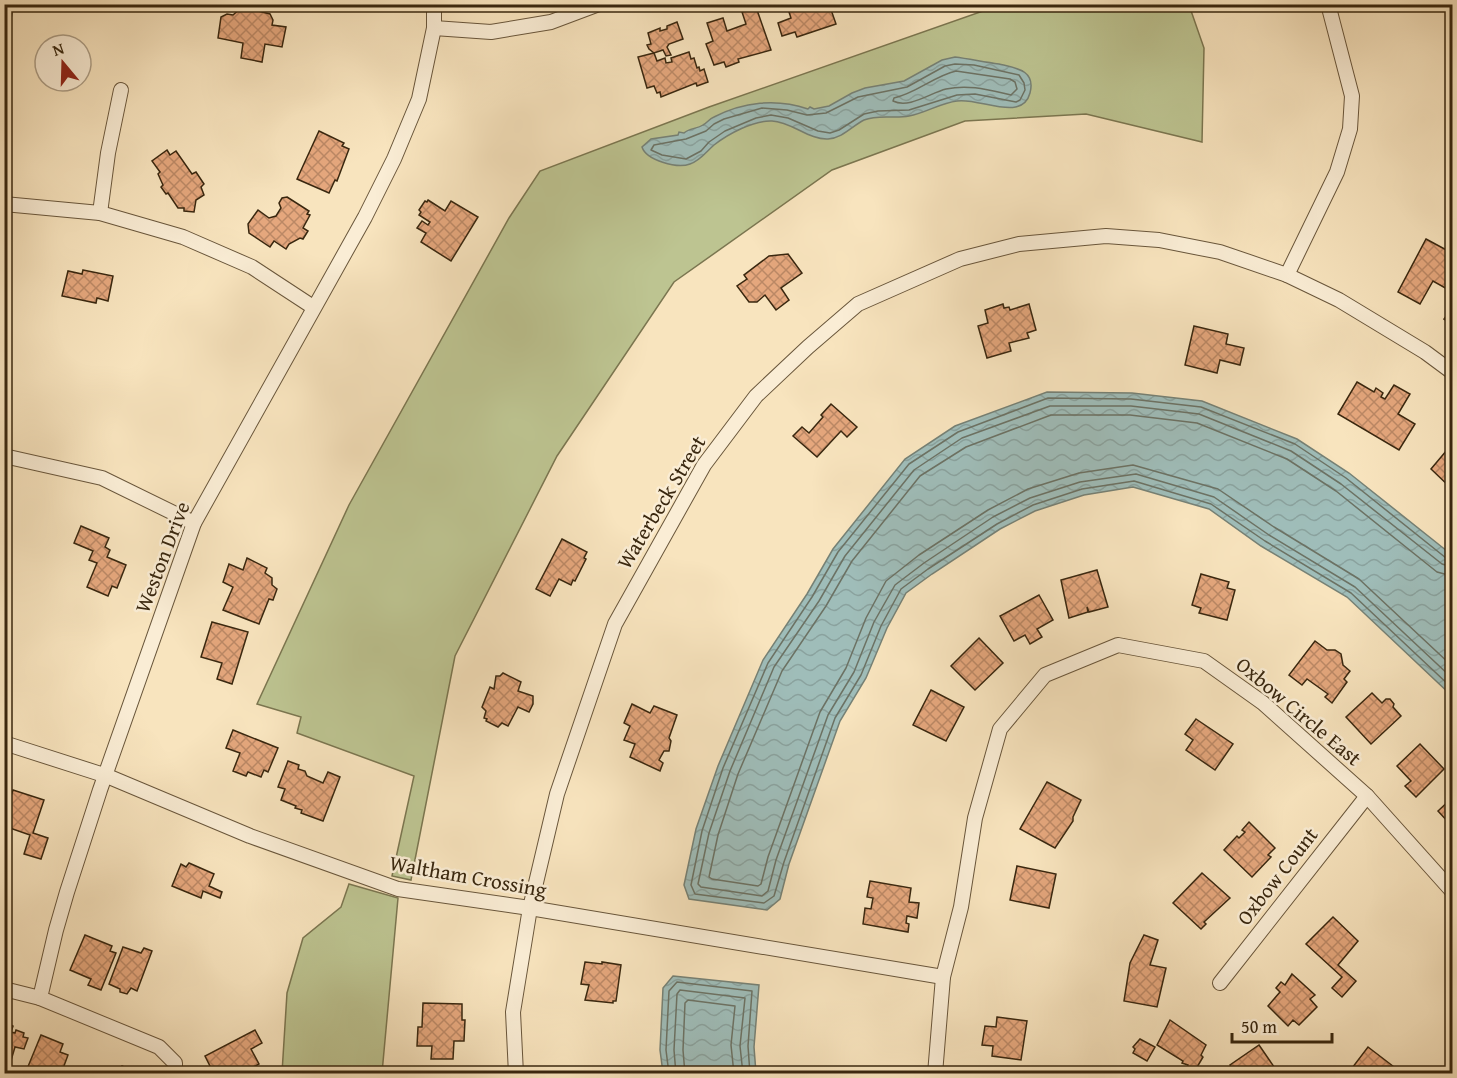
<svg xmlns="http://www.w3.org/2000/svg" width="1457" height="1078" font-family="'Gentium Book Plus',serif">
<defs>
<pattern id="water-waves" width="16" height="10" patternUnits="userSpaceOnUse" patternTransform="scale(1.5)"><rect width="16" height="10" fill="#9fbdb9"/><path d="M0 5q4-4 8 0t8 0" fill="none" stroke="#8aa29e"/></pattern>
<pattern id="building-cross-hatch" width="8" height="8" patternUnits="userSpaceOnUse" patternTransform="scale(1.5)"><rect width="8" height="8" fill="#e5a77d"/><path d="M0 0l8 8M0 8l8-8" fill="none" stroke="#bb8865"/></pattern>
</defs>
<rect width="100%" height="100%" fill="#f8e4be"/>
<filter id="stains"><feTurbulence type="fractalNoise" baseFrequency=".00333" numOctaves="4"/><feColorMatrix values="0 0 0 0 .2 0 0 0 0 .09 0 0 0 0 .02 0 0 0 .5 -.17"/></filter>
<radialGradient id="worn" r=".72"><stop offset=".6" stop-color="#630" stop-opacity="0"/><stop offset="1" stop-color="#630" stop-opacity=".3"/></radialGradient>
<!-- green -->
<g fill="#bdc491" stroke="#7b7650" stroke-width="1.5">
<path d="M5 4 14 5 5 45 4 5Z"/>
<path d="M1000 5H1189L1204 48 1202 142 1086 114 965 121 832 170 674 282 557 456 455 656 411 880 392 876 414 776 297 733 301 717 257 704 349 505 509 218 540 171 709 107Z"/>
<path d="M349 884 398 898 382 1073H282L287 993 303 938 341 907Z"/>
</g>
<!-- water -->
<g fill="url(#water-waves)" stroke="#768175" stroke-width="1.5">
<path d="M955 57C970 59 984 62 999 64 1016 68 1036 70 1030 93 1022 123 979 97 957 101 940 103 926 113 909 116 894 119 879 114 864 120 852 126 843 138 828 139 809 140 792 122 772 121 754 120 728 134 714 145 706 152 700 161 690 164 677 169 646 160 642 147L651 139 678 135 679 132 684 133C689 128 697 129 703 125 707 123 709 119 714 117 743 102 776 98 808 109L810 107 814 109 829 106 852 93 865 88 904 81 942 60Z"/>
<path d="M1047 392 1132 393 1202 401 1297 439 1349 473 1452 555V696L1347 597 1261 546 1209 509 1133 487 1084 495 1035 511 1000 529 932 574 906 593 887 628 866 678 840 721 789 864 780 899 767 910 689 899 684 885 696 829 718 766 763 660 807 594 833 549 905 459 955 426Z"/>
<path d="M673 976 759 985 754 1047 756 1073H663L660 1050 663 988Z"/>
</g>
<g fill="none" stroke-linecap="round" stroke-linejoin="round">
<!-- shore -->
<g stroke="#6c7264" stroke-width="1.5">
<path d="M955 64 974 65 1019 75 1024 83 1025 90 1020 100 1016 102 975 94 957 95 909 110 878 111 864 114 839 130 830 133 818 131 788 118 771 115 756 118 725 131 709 142 701 151 686 159 662 155 651 150 654 145 686 139 706 131 714 124 724 119 762 108 787 110 807 115 826 113 858 97 907 87 945 66Z"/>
<path d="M956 71 1010 79 1015 82 1017 89 1011 95C989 90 969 84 946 89 930 93 909 109 893 101L894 98C917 93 934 76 956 71Z"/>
<path d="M1452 560 1446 558 1346 478 1295 444 1201 407 1131 399 1048 398 958 432 909 464 838 552 812 597 768 663 723 768 702 831 691 885 695 894 764 903 774 896 784 862 835 718 861 675 881 626 901 589 928 569 997 524 1033 505 1082 489 1134 481 1211 504 1265 541 1351 593 1452 688"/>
<path d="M1452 567 1442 564 1341 484 1291 451 1199 414 1131 406H1050L962 438 914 470 845 556 819 601 774 667 730 771 709 833 698 884 701 887 762 896 768 891 776 860 828 715 854 672 874 622 895 585 924 563 993 517 1030 498 1080 482 1136 474 1214 497 1269 535 1355 587 1452 678"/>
<path d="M1452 576 1437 572 1336 491 1287 459 1197 423 1130 415H1051L966 447 920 476 852 561 826 606 782 671 738 774 718 835 709 877 712 879 758 886 761 884 768 857 820 712 846 668 866 618 886 581 919 555 988 510 1028 489 1079 473 1133 465 1218 489 1274 527 1359 579 1452 666"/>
<path d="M669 1074 666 1050 669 991 677 982 752 991 748 1046 750 1074"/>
<path d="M676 1074 674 1050 677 994 680 990 745 998 740 1046 743 1074"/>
<path d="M685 1074 683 1050 685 1003 688 1000 735 1006 731 1045 734 1074"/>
</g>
</g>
<!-- building -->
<g fill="url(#building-cross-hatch)" stroke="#39270f" stroke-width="1.5">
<path d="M802 4H829L836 24 797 37 795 32 782 36 778 23 791 18 788 9Z"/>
<path d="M242 7 270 14 273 20 272 25 286 27 282 47 265 44 262 62 241 58 243 43 218 38 221 17 227 14 233 15Z"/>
<path d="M756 7 771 50 738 59 739 62 726 67 724 62 714 65 706 44 713 41 707 23 723 18 727 31 746 24 742 12Z"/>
<path d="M677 22 683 39 669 44 667 47 671 55 666 56 663 50 654 53 649 49 647 45 651 44 648 33 660 28V31L667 29V26Z"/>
<path d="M689 52 691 59 694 58 697 68 699 67 700 71 704 69 708 82 697 86 696 83 661 97 660 92 657 93 654 86 647 88 638 57 654 53 657 61 665 58 666 63 672 62 671 58Z"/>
<path d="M319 131 344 143 342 146 349 149 337 181 335 180 329 193 297 179Z"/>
<path d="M167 150 170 155 176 151 192 174 196 172 204 184 201 187 204 195 196 200 194 212 184 211V208H178L168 193 166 194 161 187 163 185 158 174 160 172 152 161Z"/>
<path d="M287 197 309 211 307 214 310 215 303 228 308 231 303 239 300 238 289 244 286 249 274 241 270 247 249 233 248 224 258 210 269 218 276 216 281 208 279 203 282 198Z"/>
<path d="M428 200 445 211 451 201 478 217 451 261 421 242 426 233 417 228 422 221 428 225 430 222 419 215 421 212 419 210 425 201 427 202Z"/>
<path d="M1426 239 1452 253V279L1447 289 1433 281 1420 304 1398 292Z"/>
<rect x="4" y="247" width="2" height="30"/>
<path d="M788 254 802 273 781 288 789 300 776 310 765 295 757 302H749L737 286 747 279 744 275 769 256Z"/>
<path d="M83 270 113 276 108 301 97 298 96 303 62 296 68 271 82 274Z"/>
<path d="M1003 304 1004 308 1009 307 1010 310 1029 304 1036 330 1027 333 1029 338 1009 343 1011 351 987 358 978 326 988 323 985 310Z"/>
<path d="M1452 308V325L1444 319Z"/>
<path d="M1194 326 1228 334 1226 344 1244 348 1240 365 1220 360 1217 373 1185 365Z"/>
<path d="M1357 382 1374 392 1376 388 1383 393 1381 397 1385 399 1394 385 1410 394 1398 414 1415 424 1399 450 1338 414Z"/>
<path d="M831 404 857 427 847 437 841 431 817 457 793 436 802 427 809 433 823 417 821 415Z"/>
<path d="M1452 444V489L1431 469Z"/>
<path d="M81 526 109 538 105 547 110 550 107 557 126 565 117 588 112 586 108 596 87 587 97 563 89 560 93 551 74 543Z"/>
<path d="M562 539 587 552 584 558 586 559 575 581 573 580 571 585 559 579 550 596 536 589Z"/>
<path d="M247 558 267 568 265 573 272 578V585L277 589 273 600 269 599 259 624 223 610 233 587 223 582 229 564 243 570Z"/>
<path d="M1097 570 1108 607 1089 612 1087 607 1088 612 1069 618 1061 580Z"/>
<path d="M1201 574 1229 582 1227 588 1235 590 1227 620 1199 613 1201 608 1192 605Z"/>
<path d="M1039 595 1053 620 1037 629 1042 637 1030 644 1025 635 1014 641 1000 616Z"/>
<path d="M212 622 248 632 232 684 217 679 222 663 201 657Z"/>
<path d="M979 638 1003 663 975 690 951 666Z"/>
<path d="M1315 641 1327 650H1335L1341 654 1343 665 1350 671 1344 679 1347 682 1332 703 1325 697 1328 694 1307 679 1302 685 1289 675Z"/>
<path d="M503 673 521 682 518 691 533 696V704L529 712 518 707 508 726 502 723 498 727 486 721 487 719 484 718 486 711 482 707 490 687 494 689 496 676H500Z"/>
<path d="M931 690 964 707 946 741 913 725Z"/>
<path d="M1372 693 1382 703 1386 699H1390L1394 704 1393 707 1401 716 1371 744 1346 717Z"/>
<path d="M632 704 650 713 654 706 677 715 669 738 671 741 669 751H664L659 760 663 763 660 771 630 757 635 744 624 740 630 726 624 723Z"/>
<path d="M1196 719 1233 744 1215 770 1186 750 1193 740 1185 734Z"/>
<path d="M233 730 278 748 268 772 264 770 261 777 248 772 246 776 233 771 240 753 226 748Z"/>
<path d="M1420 744 1444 769 1416 797 1405 786 1411 781 1397 766Z"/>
<path d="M288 761 299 765 298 769 305 771 307 776 323 783 328 772 340 777 323 821 301 813 302 810 295 808 296 806 281 800 285 789 278 787Z"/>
<path d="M1047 782 1081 800 1073 817V821L1055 848 1020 829Z"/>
<path d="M13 790 44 800 33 833 48 838 41 859 24 854 30 835 4 826V816Z"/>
<path d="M1452 798V820L1449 823 1438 811Z"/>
<path d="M1249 822 1275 848 1268 855 1271 857 1252 877 1224 850 1237 836 1239 838 1245 832 1242 830Z"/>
<path d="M189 863 214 874 209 886 222 892 220 898 203 891 201 898 172 886 181 864 186 867Z"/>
<path d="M1017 866 1056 874 1049 908 1010 900Z"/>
<path d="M1202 873 1230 898 1204 922 1206 924 1201 929 1173 903Z"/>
<path d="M870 881 911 888 909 902 919 903 917 918 907 916 906 923 909 924 908 932 863 924 865 908 871 909 873 898 867 897Z"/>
<path d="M1333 917 1358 941 1338 965 1356 981 1342 997 1332 988 1342 977 1306 944Z"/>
<path d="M85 935 112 946 110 951 116 953 101 990 88 985 91 979 70 970Z"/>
<path d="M1144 935 1158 940 1150 965 1166 968 1157 1007 1124 1001 1130 963Z"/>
<path d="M123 947 141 953 144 948 152 951 137 991 131 988 127 994 120 992V989L109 984Z"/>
<path d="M585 962 602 964V962L621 965 616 1001H613V1003L585 1000 589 985 581 984Z"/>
<path d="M1292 974 1315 995 1310 999 1317 1007 1299 1025 1293 1020 1288 1026 1268 1006 1280 992 1276 988 1281 982 1285 985Z"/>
<path d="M423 1003 462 1004V1020H465L464 1041H454L453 1059H431L432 1046H417L418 1027H422Z"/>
<path d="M997 1017 1027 1021 1021 1060 992 1056 993 1046 982 1045 985 1026 996 1027Z"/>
<path d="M1170 1020 1206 1045 1201 1055 1203 1057 1193 1074 1186 1071 1188 1065 1182 1063 1183 1061 1157 1045Z"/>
<path d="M4 1021 13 1026 11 1032 15 1033 16 1030 24 1033 23 1037 28 1038 24 1049 15 1047 7 1074H4Z"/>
<path d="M255 1030 262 1043 251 1049 259 1064 241 1074H214L205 1056Z"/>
<path d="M41 1035 63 1044 60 1052 68 1055 61 1074H32L33 1071 27 1069Z"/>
<path d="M1140 1039 1155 1047 1147 1061 1133 1053 1135 1049 1133 1047Z"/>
<path d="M1259 1045 1279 1074H1235L1230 1065Z"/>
<path d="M1368 1047 1402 1073V1074H1352L1349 1072Z"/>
<path d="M122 1066 140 1074H118Z"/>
<path d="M452 1067V1074H405L406 1068Z"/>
</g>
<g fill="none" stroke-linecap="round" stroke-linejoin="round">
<!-- minor casing -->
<g stroke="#69563b" stroke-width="16">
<g id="minor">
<path d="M434 28 491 32 551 22 599 4"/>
<path d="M4 204 100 213 183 237 252 267 313 307"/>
<path d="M100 213 108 153 121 90"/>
<path d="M1287 275 1337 172 1350 129 1352 96 1328 4"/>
<path d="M4 456 102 478 194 523"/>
<path d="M4 743 107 776 250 836 398 889 530 908 943 977"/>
<path d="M1220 983 1367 796"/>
<path d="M4 989 40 998"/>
<path d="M175 1074V1063L159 1047 40 998 56 930 67 892 100 790 194 523 365 217 394 159 419 99 434 28V4"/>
<path d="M516 1074 513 1012 530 908 557 794 615 624 704 465 756 396 808 347 858 304 960 259 1019 244 1106 236 1159 240 1220 252 1287 275 1339 300 1425 352 1452 372"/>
<path d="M935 1074 943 977 961 907 975 818 1000 729 1045 675 1118 645 1204 661 1263 703 1367 796 1452 891"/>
</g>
</g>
<!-- minor -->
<use href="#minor" stroke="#faedd5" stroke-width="14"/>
</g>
<g text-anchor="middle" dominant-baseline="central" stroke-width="5" stroke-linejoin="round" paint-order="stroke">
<!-- street labels -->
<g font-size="21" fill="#39270f" stroke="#faedd5">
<text transform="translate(661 502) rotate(-59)">Waterbeck Street</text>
<text transform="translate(162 557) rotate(-69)">Weston Drive</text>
<text transform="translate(1299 711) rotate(40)">Oxbow Circle East</text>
<text transform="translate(468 876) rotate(10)">Waltham Crossing</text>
<text transform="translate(1277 876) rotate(-52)">Oxbow Count</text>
</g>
</g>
<!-- margin -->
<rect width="1457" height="1078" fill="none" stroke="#f8e4be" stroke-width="24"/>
<rect x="6" y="6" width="1445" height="1066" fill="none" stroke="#39270f" stroke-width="3"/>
<rect x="12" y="12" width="1433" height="1054" fill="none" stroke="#39270f" stroke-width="1.5"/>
<!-- north arrow -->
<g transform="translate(63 63) rotate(341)"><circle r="28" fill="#faedd5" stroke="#ad9e86" stroke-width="1.5"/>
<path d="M0-4.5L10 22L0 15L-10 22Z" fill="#8f2418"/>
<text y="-9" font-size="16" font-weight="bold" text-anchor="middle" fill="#39270f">N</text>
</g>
<!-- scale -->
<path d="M1232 1033v9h100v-9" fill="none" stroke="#39270f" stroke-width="3"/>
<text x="1241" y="1033" font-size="18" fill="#39270f" stroke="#faedd5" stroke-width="4.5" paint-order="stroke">50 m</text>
<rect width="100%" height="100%" filter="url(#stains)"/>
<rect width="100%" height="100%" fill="url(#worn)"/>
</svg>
